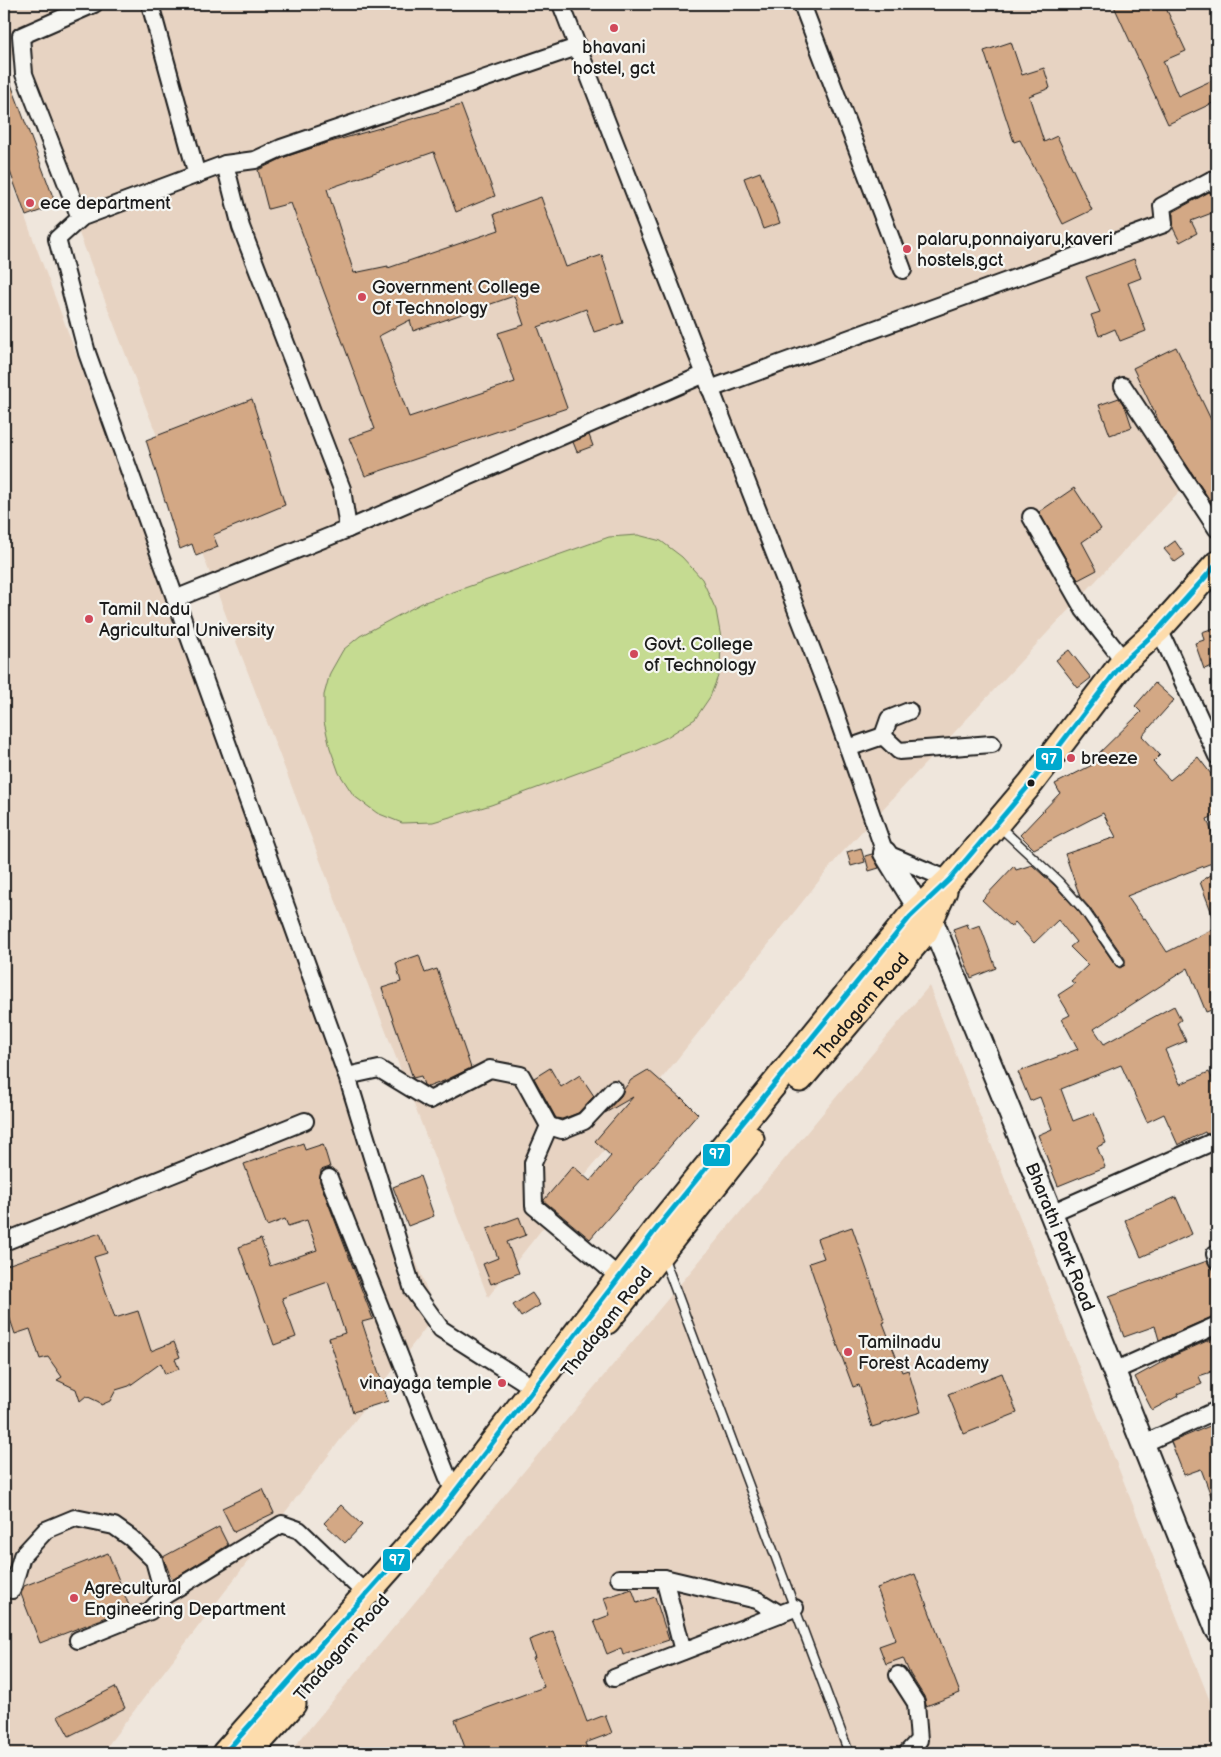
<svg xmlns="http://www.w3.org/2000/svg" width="1221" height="1757" font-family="'Balsamiq Sans',sans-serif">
<rect width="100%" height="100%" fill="#efe6dc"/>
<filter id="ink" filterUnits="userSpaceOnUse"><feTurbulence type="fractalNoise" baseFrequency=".02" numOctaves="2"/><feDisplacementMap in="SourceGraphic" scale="10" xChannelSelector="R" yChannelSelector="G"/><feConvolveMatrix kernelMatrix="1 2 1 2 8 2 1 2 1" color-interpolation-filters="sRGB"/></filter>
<g filter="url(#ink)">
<!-- built -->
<g fill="#e7d3c2">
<path d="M4 4H1217V451L838 857 488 1297 4 38Z"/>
<path d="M4 161 436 1314 102 1753H4Z"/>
<path d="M929 986 1217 1719V1753H289Z"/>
</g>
<!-- green -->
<path fill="#c5db91" stroke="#707c56" d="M638 535 661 541 682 557 702 579 716 610 721 638 720 671 710 697 695 719 667 737 632 753 491 805 433 822 402 823 377 813 354 796 339 773 330 748 324 722V695L330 673 343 650 360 636 422 603 609 537Z"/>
<!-- building -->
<g fill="#d3a885" stroke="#1c1c1c" fill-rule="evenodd">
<path d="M1113 4H1164L1186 51 1163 61 1178 96 1217 78V101L1168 124Z"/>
<path d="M1011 42 1022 75 1044 68 1050 88 1029 96 1044 142 1057 136 1092 210 1063 224 1020 140 1014 142 984 51Z"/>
<path d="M4 68H5L56 205 26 216 4 155Z"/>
<path d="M461 105 495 196 456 212 434 152 327 189 354 273 388 266V268L499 230 494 214 541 197 566 267 602 255 623 323 594 332 586 309 538 327 567 408 365 476 349 438 375 429 291 203 268 209 258 170 285 157 327 143ZM514 296 524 325 498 333 515 382 409 417 379 336 410 320 413 331Z"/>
<path d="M760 172 780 223 763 229 744 178Z"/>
<path d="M1209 192 1217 196V211L1191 221 1197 233 1180 242 1173 228V212Z"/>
<path d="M1134 259 1141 278 1128 283 1146 331 1120 341 1115 329 1099 336 1091 315 1100 312 1086 277Z"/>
<path d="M1176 347 1217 432V511L1161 426 1133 368Z"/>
<path d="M1119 398 1126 409 1132 427 1110 435 1099 405Z"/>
<path d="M252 399 285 505 213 535 218 547 196 556 192 544 180 549 146 440Z"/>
<path d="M589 435 593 446 577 452 573 442Z"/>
<path d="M1074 488 1101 529 1082 542 1097 570 1078 580 1039 512Z"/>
<path d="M1175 541 1185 555 1175 562 1164 549Z"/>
<path d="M1217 627V671H1214L1213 666 1204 669 1195 643 1204 640 1202 632Z"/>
<path d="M1069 650 1091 678 1078 688 1056 660Z"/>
<path d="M1155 683 1174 700 1142 736 1160 755 1153 762 1170 780 1198 757 1211 774 1217 790V815L1207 819 1217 846V861L1127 896 1143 919 1145 918 1167 952 1217 927V1008L1206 1012 1188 968 1094 1029 1104 1044 1174 1006 1181 1020 1177 1023 1186 1041 1165 1050 1180 1084 1209 1072 1217 1088V1129L1206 1134 1205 1132 1178 1145 1164 1114 1147 1122 1121 1065 1061 1089 1073 1121 1094 1113 1106 1143 1097 1147 1105 1167 1058 1186 1038 1135 1052 1129 1040 1097 1030 1101 1018 1072 1078 1049 1062 1019 1070 1015 1058 995 1075 984 1071 981 1088 965 1070 947 1076 942 1058 920 1034 943 1015 922 1011 927 982 900 1014 866 1016 870 1032 865 1054 885 1080 913 1116 966 1120 968 1125 965V959L1089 907 1080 897 1065 854 1116 837 1103 813 1034 849 1020 835 1060 793 1055 784 1094 764 1091 761 1141 712 1135 706Z"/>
<path d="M861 848 865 862 851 866 847 852Z"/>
<path d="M872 854 879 868 869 871 865 856Z"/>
<path d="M1217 871V924H1216L1200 882Z"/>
<path d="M967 924 969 929 980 925 996 968 971 978 953 929Z"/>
<path d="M419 955 425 973 437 969 471 1068 444 1081 428 1087 424 1085 421 1076 413 1078 382 988 401 982 396 963Z"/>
<path d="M550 1068 561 1087 580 1075 594 1096 578 1113 562 1119 556 1118 534 1078Z"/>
<path d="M648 1070 681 1099 682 1098 698 1114 590 1239 544 1201V1200L573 1166 590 1181 611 1156 595 1141 633 1097 605 1113 621 1096 624 1089 631 1080Z"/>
<path d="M303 1143 305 1150 323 1144 330 1167 321 1170 320 1182 373 1319 362 1322 388 1401 353 1412 329 1338 345 1333 328 1282 282 1298 296 1337 274 1345 239 1247 261 1239 270 1266 317 1250 307 1220 288 1226 285 1219 267 1226 244 1164Z"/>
<path d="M420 1176 434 1216 408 1226 393 1187Z"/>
<path d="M1176 1197 1192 1234 1141 1257 1125 1220Z"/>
<path d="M519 1217 526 1235 507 1242 519 1273 491 1284 483 1264 498 1258 487 1229Z"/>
<path d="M852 1227 885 1322 883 1323 902 1372 908 1370 921 1412 872 1427 859 1385 853 1387 836 1341 809 1263 824 1258 817 1239Z"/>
<path d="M100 1233 107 1253 94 1257 115 1318 138 1311 151 1351 174 1342 180 1357 175 1359 179 1369 165 1374 161 1363 129 1386 116 1390 110 1401 101 1405 99 1402 86 1396 80 1401 76 1389 57 1380 62 1377 48 1357 40 1359 30 1329 15 1334 4 1301V1266Z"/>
<path d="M1207 1261 1213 1269 1217 1282V1315L1159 1340 1155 1326 1124 1337 1109 1296Z"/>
<path d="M532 1293 540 1305 521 1317 513 1305Z"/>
<path d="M1216 1337 1217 1341V1370L1199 1376 1202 1384 1177 1394 1178 1396 1152 1410 1135 1377 1166 1360V1359Z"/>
<path d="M1002 1373 1017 1413 964 1434 948 1394Z"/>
<path d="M1217 1423V1509H1216L1201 1469 1184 1475 1171 1442Z"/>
<path d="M263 1489 274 1513 234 1532 222 1508Z"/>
<path d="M341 1505 362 1525 345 1543 324 1523Z"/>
<path d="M219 1527 228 1545 172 1580 163 1557Z"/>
<path d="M108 1553 130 1608 40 1643 21 1594 24 1586Z"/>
<path d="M915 1574 960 1693 926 1706 925 1698 910 1674 903 1658 886 1664 879 1646 896 1640 877 1588Z"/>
<path d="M632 1589 637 1603 655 1597 669 1640 623 1655 621 1648 607 1654 594 1621 610 1615 604 1598Z"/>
<path d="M553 1631 587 1722 605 1715 612 1733 585 1743 589 1753H467L455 1720 544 1687 533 1658H535L529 1640Z"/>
<path d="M115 1687 125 1708 69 1736 58 1716Z"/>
</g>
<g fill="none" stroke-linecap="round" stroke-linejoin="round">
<!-- lane casing -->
<g stroke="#1c1c1c" stroke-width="11">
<g id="lane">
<path d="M1000 827 1058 881 1084 910 1120 962"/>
<path d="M663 1256 849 1753"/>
</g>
</g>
<!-- street casing -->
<g stroke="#1c1c1c" stroke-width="20">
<g id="street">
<path d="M150 4 197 175"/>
<path d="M561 4 828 691 885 853 949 880"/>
<path d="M802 4 903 270"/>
<path d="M577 47 281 148 255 160 225 164 241 227 342 489 348 529 705 374"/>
<path d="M225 164 80 218 57 239 87 353 347 1076 413 1290 441 1329 534 1388"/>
<path d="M80 218 24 74 21 36 94 4"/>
<path d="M1123 386 1217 529"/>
<path d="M710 389 1164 224 1162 206 1211 180 1217 186"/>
<path d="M1031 517 1084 610 1124 661"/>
<path d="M175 599 348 529"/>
<path d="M1159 629 1217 756"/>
<path d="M909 711 889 719 883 736 899 751 992 744"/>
<path d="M848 748 883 736"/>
<path d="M347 1076 379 1069 430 1100 490 1069 521 1075 549 1126"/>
<path d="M614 1089 584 1121 562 1130 549 1126 533 1163 534 1206 619 1277"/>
<path d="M329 1178 454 1493"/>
<path d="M1051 1213 1217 1140"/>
<path d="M4 1242 305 1121"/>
<path d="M1215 1254 1217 1260"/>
<path d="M1114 1371 1217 1325"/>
<path d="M1143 1444 1217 1410"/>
<path d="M619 1578H664L757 1600 780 1614"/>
<path d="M664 1578 683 1651"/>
<path d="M12 1590 22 1556 46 1530 75 1518 114 1526 131 1538 154 1560 164 1596"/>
<path d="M78 1640 150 1611 164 1596 282 1524 299 1530 367 1595"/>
<path d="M898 1675 916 1703 919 1740 907 1753"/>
<path d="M614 1678 795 1608"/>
</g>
</g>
<!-- secondary casing -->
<g stroke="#1c1c1c" stroke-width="26">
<g id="secondary">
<path id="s1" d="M885 853 919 908 931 919 1051 1213 1217 1630"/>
</g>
</g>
<!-- primary casing -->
<g stroke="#1c1c1c" stroke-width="29">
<g id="primary">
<path id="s2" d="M800 1079 925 932 944 891"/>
<path d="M607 1321 751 1139"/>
<path d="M225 1753 441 1510 654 1232 910 917 949 880 1031 783 1124 661 1159 629 1217 564"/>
<path d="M249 1753 293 1704"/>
</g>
</g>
<!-- lane -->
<use href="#lane" stroke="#f6f6f2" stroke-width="8"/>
<!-- street -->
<use href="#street" stroke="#f6f6f2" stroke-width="16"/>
<!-- secondary -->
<use href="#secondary" stroke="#f6f6f2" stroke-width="22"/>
<!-- primary -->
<use href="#primary" stroke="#fddcac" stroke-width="25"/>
<!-- bus-1 casing -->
<g stroke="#f6f6f2" stroke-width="9">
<path id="bus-1" d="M225 1753 441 1510 654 1232 910 917 949 880 1031 783 1124 661 1159 629 1217 564"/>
</g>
<!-- bus-1 -->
<use href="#bus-1" stroke="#00a9ce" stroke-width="5"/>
</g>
</g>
<!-- markers -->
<g fill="#d1495b" stroke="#f6f6f2" stroke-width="2">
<circle cx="614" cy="28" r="5"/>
<circle cx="30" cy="203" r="5"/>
<circle cx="907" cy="249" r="5"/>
<circle cx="362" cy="297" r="5"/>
<circle cx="89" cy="619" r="5"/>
<circle cx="634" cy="654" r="5"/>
<circle cx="1071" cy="758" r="5"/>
<circle cx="848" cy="1352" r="5"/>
<circle cx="502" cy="1383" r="5"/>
<circle cx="74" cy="1598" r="5"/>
</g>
<circle fill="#1c1c1c" stroke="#f6f6f2" stroke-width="2" cx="1031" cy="783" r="4.5"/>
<g text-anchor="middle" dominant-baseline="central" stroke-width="4.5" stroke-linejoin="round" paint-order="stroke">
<!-- poi labels -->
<g font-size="18" fill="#1c1c1c" stroke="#f6f6f2" text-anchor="start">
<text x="614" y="47" text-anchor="middle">bhavani<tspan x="614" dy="21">hostel, gct</tspan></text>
<text x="40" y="203">ece department</text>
<text x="917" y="239">palaru,ponnaiyaru,kaveri<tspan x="917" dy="21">hostels,gct</tspan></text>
<text x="372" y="287">Government College<tspan x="372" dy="21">Of Technology</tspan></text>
<text x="99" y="609">Tamil Nadu<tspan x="99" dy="21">Agricultural University</tspan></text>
<text x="644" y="644">Govt. College<tspan x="644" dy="21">of Technology</tspan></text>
<text x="1081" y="758">breeze</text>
<text x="858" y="1342">Tamilnadu<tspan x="858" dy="21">Forest Academy</tspan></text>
<text x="492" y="1383" text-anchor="end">vinayaga temple</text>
<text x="84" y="1588">Agrecultural<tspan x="84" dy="21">Engineering Department</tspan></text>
</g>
<!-- street labels -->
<g font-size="18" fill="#1c1c1c" stroke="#f6f6f2">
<text stroke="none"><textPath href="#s2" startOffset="95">Thadagam Road</textPath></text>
<text stroke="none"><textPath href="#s1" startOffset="424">Bharathi Park Road</textPath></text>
<text transform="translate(607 1322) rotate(-52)">Thadagam Road</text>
<text transform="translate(342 1648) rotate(-49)">Thadagam Road</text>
</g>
</g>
<g stroke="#f6f6f2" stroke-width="2">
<rect x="1035" y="747" width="28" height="24" rx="5" fill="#00a9ce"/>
<rect x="702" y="1143" width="29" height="24" rx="5" fill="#00a9ce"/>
<rect x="382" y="1548" width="29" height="24" rx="5" fill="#00a9ce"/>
</g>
<g font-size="14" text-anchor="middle" font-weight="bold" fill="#fff">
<text x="1049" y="764">97</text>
<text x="717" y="1159">97</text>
<text x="397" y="1565">97</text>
</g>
<!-- margin -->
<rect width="1221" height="1757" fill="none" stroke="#f6f6f2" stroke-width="20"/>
<rect x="10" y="10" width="1201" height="1737" fill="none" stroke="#1c1c1c" stroke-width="2" filter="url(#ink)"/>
</svg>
